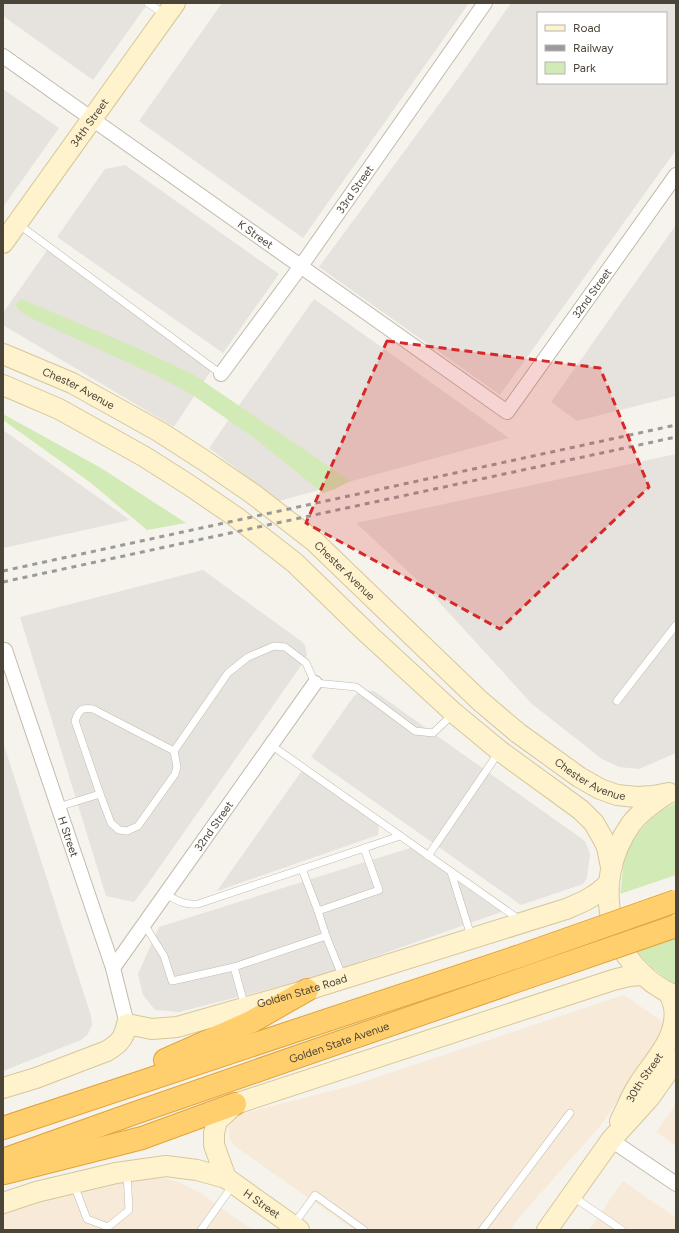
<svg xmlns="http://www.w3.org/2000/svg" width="679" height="1233" font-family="Figtree,sans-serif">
<rect width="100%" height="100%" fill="#f6f3ec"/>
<!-- commercial -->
<g fill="#f7ead8">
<path d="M624 995 670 1027 600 1126 518 1219 510 1230H354L236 1147 229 1138V1126L236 1117 241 1114 354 1085Z"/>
<path d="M676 1104V1146L656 1132Z"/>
<path d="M139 1175 168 1179 181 1183 202 1194 252 1230H3V1210Z"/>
<path d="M623 1181 676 1218V1230H589Z"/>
</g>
<!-- industrial -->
<g fill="#e6e2dd" fill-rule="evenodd">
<path d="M3 3H141L146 6 93 80 3 16Z"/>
<path d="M222 3H469L303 238 139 121Z"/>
<path d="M511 3H676V150L500 395 319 267 465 69ZM538 13H666V83H538Z"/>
<path d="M3 89 59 128 3 207Z"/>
<path d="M125 165 279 274 223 353 57 237 105 169Z"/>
<path d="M676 225V396L577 421 551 402Z"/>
<path d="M48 249 214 366 174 427 3 325V313Z"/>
<path d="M314 299 509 438 279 501 209 448Z"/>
<path d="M3 430 130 520 3 548Z"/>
<path d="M676 454V753L639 769 619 767 602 759 532 704 430 592 356 523Z"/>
<path d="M203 570 301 641 305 645 307 655 305 660 147 885 134 902 106 896 20 617Z"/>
<path d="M363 690 374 691 585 841 590 854 587 878 583 884 521 905 311 757 354 696Z"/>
<path d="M3 742 91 1016 92 1025 88 1034 81 1040 3 1071Z"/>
<path d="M303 769 379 823 378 835 217 891Z"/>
<path d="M413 847 504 911 317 977 179 1012 155 1010 143 995 138 974 159 927Z"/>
</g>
<!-- green -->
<g fill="#d2eab5">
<path d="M21 299 135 347 194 375 350 481 335 489 323 493 257 440 191 394 155 375 31 318 21 312 16 306V304Z"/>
<path d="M3 414 101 468 186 523 147 530 91 483 3 420Z"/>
<path d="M676 803V875L620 894C622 883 622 873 624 862 630 837 653 813 676 803Z"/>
<path d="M676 935V985C660 975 646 964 635 948Z"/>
</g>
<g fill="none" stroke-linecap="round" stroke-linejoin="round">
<!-- lane casing -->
<g stroke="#c2bbae" stroke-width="8">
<g id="lane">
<path d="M148 3 164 14"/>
<path d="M18 224 221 374"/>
<path d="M617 701 676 625"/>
<path d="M271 745 520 920"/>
<path d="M100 794 111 823 119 830 127 831 138 826 175 774 177 767 174 751 228 673 248 657 274 646 285 647 306 663 315 683 356 687 415 731 433 733 453 714"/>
<path d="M58 807 100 794 75 721C79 710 81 707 93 709L174 751"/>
<path d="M428 856 499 752"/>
<path d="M302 869 318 911"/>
<path d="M451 872 471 936"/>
<path d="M165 894C178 901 184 905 198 904L400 836"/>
<path d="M144 924 164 956 172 981 234 967 326 936 318 911 379 890 364 848"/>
<path d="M326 936 343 978"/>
<path d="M234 967 245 1007"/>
<path d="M74 1185 87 1219 108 1227 129 1210 127 1173"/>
<path d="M572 1196 622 1230"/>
<path d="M294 1224 315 1195 364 1230"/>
<path d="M201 1230 233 1185"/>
<path d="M482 1230 570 1113"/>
</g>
</g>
<!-- street casing -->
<g stroke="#c2bbae" stroke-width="16">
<g id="street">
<path id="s1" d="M3 56 507 412 676 175"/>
<path id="s2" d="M221 374 301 266 485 3"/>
<path id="s3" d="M5 650 113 968 127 1024"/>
<path id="s4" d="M113 968 315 683"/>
<path d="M611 1140 676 1184"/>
</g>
</g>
<!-- secondary casing -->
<g stroke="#d6c79b" stroke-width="22">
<g id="secondary">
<path id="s5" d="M3 243 175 3"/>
<path id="s6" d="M3 354 72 383 160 432 205 461 253 494 314 541 479 700 518 733 579 777 600 789 617 795 637 797 653 796 669 793"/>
<path d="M3 385 59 409 145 457 189 485 236 517 295 563 368 634 454 713 500 751 581 810 594 823 602 837 607 847 611 867"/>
<path d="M665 795C653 803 640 812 631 824 589 883 607 967 676 996"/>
<path id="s7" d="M3 1088 36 1078 107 1051C120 1043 124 1038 127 1024L152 1029 177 1027 307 990 566 909C583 902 595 897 608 884"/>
<path id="s8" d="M620 1121C626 1110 630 1098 637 1087 651 1063 679 1039 674 1007 673 1002 671 997 669 993"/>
<path d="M226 1178 214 1145V1133L217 1121 235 1104 613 980 629 976 644 975"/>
<path id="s9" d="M3 1203 36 1192 116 1173 166 1166 197 1170 226 1178 299 1230"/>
<path d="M547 1230 611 1140 650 1097 676 1060"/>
</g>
</g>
<!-- highway casing -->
<g stroke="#e0a43c" stroke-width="24">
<g id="highway">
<path d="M165 1060 251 1022 307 990"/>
<path d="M3 1128 517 957"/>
<path id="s10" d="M3 1160 135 1113 528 977"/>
<path d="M4 1173 142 1138 235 1104"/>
</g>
</g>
<!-- lane -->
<use href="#lane" stroke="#fff" stroke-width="7"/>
<!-- street -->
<use href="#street" stroke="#fff" stroke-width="14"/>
<!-- secondary -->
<use href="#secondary" stroke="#fff3cd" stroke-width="20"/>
<!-- highway -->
<use href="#highway" stroke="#ffcf6e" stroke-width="22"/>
<!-- rail -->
<g stroke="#9a9a9a" stroke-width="3" stroke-dasharray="5 5" stroke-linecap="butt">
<path d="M3 571 676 425"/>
<path d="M3 582 676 437"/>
</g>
<!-- highway-bridge casing -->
<g stroke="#e0a43c" stroke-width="24" stroke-linecap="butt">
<g id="highway-bridge">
<path d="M517 957 676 901"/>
<path d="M528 977 676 926"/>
</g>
</g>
<!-- highway-bridge -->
<use href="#highway-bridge" stroke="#ffcf6e" stroke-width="22"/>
</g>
<!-- marked area -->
<path fill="#d62828" fill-opacity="0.2" stroke="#d62828" stroke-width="3" stroke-dasharray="8 5" stroke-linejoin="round" d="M387 341 600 368 649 487 500 629 306 523Z"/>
<g text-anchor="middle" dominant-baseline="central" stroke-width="3" stroke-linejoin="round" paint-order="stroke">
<!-- street labels -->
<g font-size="11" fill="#4b4439" stroke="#fff">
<text stroke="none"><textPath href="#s5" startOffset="148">34th Street</textPath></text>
<text stroke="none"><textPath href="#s2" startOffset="228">33rd Street</textPath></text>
<text stroke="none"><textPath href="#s1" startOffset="309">K Street</textPath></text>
<text stroke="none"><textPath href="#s1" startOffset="763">32nd Street</textPath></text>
<text stroke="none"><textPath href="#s6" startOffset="83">Chester Avenue</textPath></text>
<text stroke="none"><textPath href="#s6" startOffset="407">Chester Avenue</textPath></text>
<text stroke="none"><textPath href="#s6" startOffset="731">Chester Avenue</textPath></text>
<text stroke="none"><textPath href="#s4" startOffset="174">32nd Street</textPath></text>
<text stroke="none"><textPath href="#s3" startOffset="197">H Street</textPath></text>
<text stroke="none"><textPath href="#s7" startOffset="326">Golden State Road</textPath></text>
<text stroke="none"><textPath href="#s10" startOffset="356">Golden State Avenue</textPath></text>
<text stroke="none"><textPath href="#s8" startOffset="50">30th Street</textPath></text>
<text stroke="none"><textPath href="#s9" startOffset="273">H Street</textPath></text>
</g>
</g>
<!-- border -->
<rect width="679" height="1233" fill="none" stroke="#4b4439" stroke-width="8"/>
<!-- legend -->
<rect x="537" y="12" width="130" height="72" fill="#ffffff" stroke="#b7b4b0"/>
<rect x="545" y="25" width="20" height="6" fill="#fff3cd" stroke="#b7b4b0"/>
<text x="573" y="32" font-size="12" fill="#4b4439">Road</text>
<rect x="545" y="45" width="20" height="6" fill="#9a9a9a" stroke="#b7b4b0"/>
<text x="573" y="52" font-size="12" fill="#4b4439">Railway</text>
<rect x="545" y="62" width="20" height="12" fill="#d2eab5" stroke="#b7b4b0"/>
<text x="573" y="72" font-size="12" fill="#4b4439">Park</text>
</svg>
